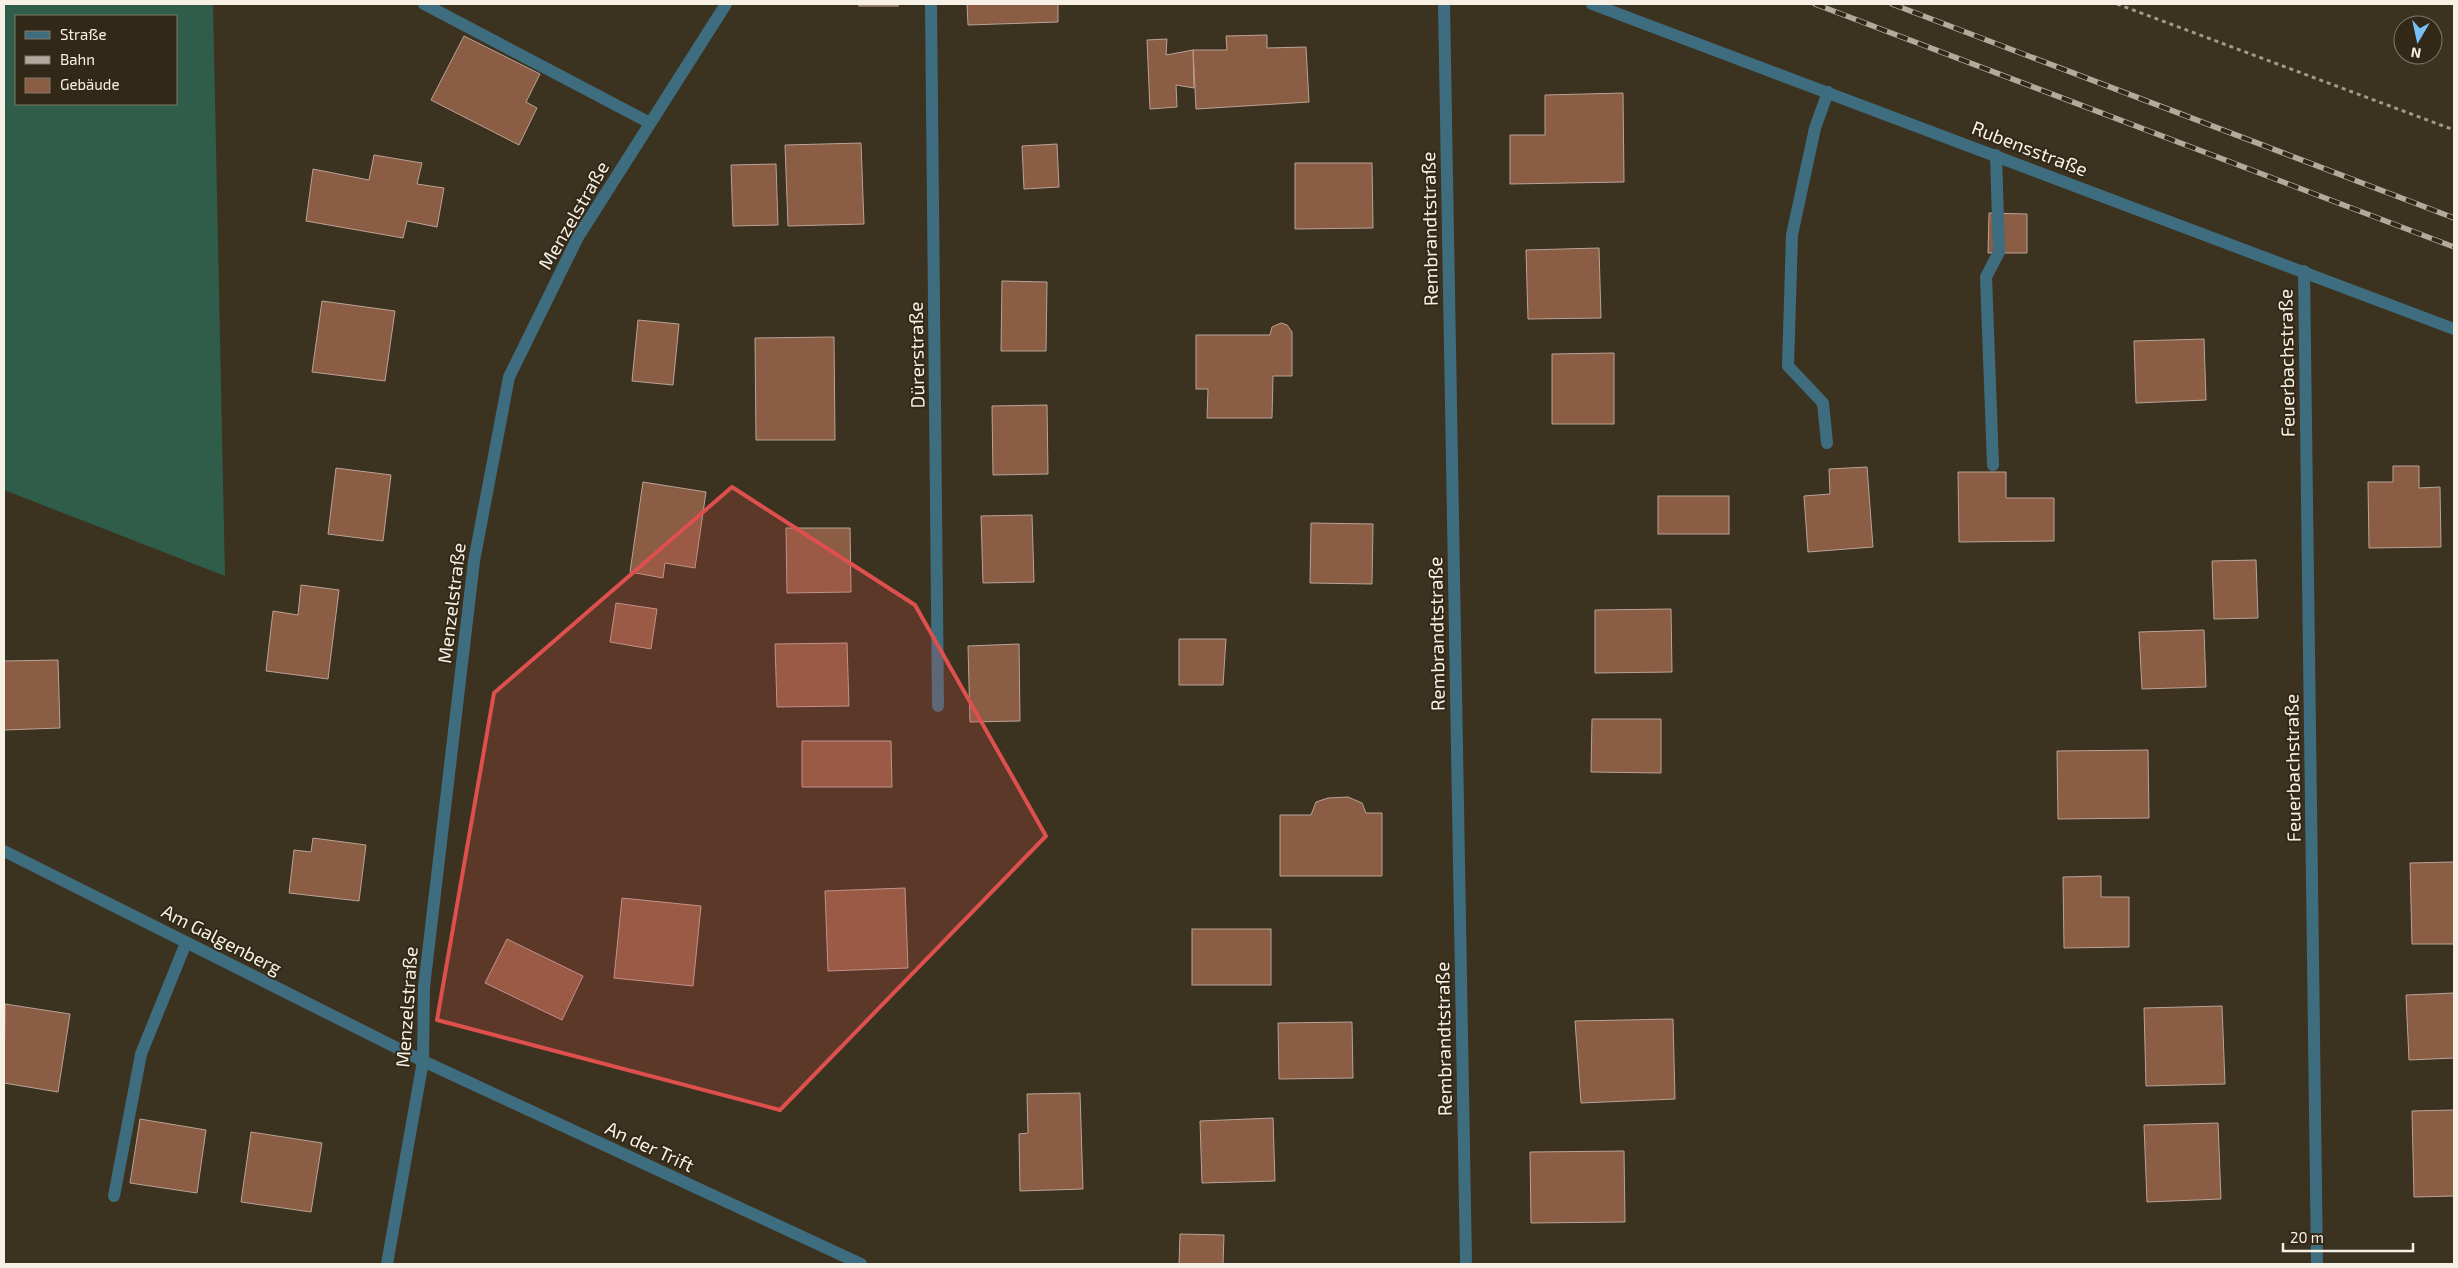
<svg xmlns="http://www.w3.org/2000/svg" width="2458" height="1268" font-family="'Exo 2',sans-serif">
<rect width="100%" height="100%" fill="#3c3220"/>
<!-- grass -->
<path fill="#2f5d49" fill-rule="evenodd" d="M4 4H213L225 576 4 490ZM16 16H176V104H16Z"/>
<!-- building -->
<g fill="#8a5d44" stroke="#baa397">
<rect x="859" y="4" width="39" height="2"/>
<path d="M967 4H1058V22L968 25Z"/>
<path d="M1267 35V48L1306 47 1309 102 1196 109 1193 50H1227L1226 36Z"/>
<path d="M464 36 540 74 526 102 537 108 519 145 431 100Z"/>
<path d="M1167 39 1166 55 1193 50 1194 88 1176 85 1177 107 1150 109 1147 40Z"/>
<path d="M1623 93 1624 182 1510 184V135H1545V95Z"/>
<path d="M861 143 864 224 788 226 785 145Z"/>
<path d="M1057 144 1059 187 1024 189 1022 146Z"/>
<path d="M374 155 422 163 417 184 444 188 437 227 407 221 403 238 306 221 313 169 369 180Z"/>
<path d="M1295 163H1372L1373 228 1295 229Z"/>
<path d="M776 164 778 225 733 226 731 165Z"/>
<path d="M1989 213 2027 214V253H1988Z"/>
<path d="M1599 248 1601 318 1528 319 1526 250Z"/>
<path d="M1002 281 1047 282 1046 351H1001Z"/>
<path d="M322 301 395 311 385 381 312 372Z"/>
<path d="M638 320 679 324 673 385 632 381Z"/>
<path d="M1281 323 1287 325 1292 332V376H1273L1272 418H1207L1208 389H1196V335H1270L1272 327Z"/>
<path d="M834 337 835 440H756L755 338Z"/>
<path d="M2204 339 2206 400 2136 403 2134 341Z"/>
<path d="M1614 353V424H1552V354Z"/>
<path d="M1047 405 1048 474 993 475 992 406Z"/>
<path d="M2393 466H2419V488L2440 487 2441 547 2369 548 2368 482H2393Z"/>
<path d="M1867 467 1873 547 1808 552 1804 496 1830 494 1829 469Z"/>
<path d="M336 468 391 475 383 541 328 534Z"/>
<path d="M1958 472H2006V498H2054V541L1959 542Z"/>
<path d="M643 482 706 492 695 568 665 563 663 578 630 572Z"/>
<rect x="1658" y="496" width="71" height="38"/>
<path d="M1032 515 1034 582 983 583 981 516Z"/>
<path d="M1311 523 1373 524 1372 584 1310 583Z"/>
<path d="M786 528H850L851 592 787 593Z"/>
<path d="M2256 560 2258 618 2214 619 2212 561Z"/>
<path d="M301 585 339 590 328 679 266 671 273 611 298 615Z"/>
<path d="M616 603 657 609 651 649 610 642Z"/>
<path d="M1671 609 1672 672 1595 673V610Z"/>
<path d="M2204 630 2206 687 2142 689 2139 632Z"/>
<path d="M1179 639H1226L1223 685H1179Z"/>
<path d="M847 643 849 706 777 707 775 644Z"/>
<path d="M1019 644 1020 721 970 722 968 646Z"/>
<path d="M58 660 60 728 4 730V661Z"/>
<path d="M1592 719H1661V773L1591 772Z"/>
<path d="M802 741H891L892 787H802Z"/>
<path d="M2148 750 2149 818 2058 819 2057 751Z"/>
<path d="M1348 797 1362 803 1366 813H1382V876H1280V815H1311L1316 802 1328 798Z"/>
<path d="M313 838 366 845 359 901 289 893 294 850 311 852Z"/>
<path d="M2454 862V944H2412L2410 863Z"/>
<path d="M2101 876V897H2129V947L2064 948 2063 877Z"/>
<path d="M905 888 908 968 828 971 825 891Z"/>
<path d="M622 898 701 906 693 986 614 978Z"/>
<rect x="1192" y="929" width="79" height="56"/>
<path d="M507 939 583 976 562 1020 485 983Z"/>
<path d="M2454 993V1058L2409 1060 2406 995Z"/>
<path d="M5 1004 70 1014 58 1092 4 1083Z"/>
<path d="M2222 1006 2225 1084 2146 1086 2144 1008Z"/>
<path d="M1673 1019 1675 1099 1581 1103 1575 1021Z"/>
<path d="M1352 1022 1353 1078 1279 1079 1278 1023Z"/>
<path d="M1080 1093 1083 1189 1020 1191 1019 1134 1028 1133 1027 1094Z"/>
<path d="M2454 1110V1196L2414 1197 2412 1111Z"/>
<path d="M1273 1118 1275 1181 1202 1183 1200 1121Z"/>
<path d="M140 1119 206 1130 197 1193 130 1183Z"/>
<path d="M2218 1123 2221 1199 2147 1202 2144 1125Z"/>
<path d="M251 1132 322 1143 311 1212 241 1202Z"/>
<path d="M1624 1151 1625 1222 1531 1223 1530 1152Z"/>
<path d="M1180 1234 1224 1235 1223 1264H1179Z"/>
</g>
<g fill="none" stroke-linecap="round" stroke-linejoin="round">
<!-- path -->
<path stroke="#a2998b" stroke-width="3" stroke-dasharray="4 4" stroke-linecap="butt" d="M2117 4 2454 130"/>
<!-- lane -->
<g stroke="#3f6d80" stroke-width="12">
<path d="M424 4 650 123"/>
<path d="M1827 443 1823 403 1788 366 1792 235 1815 128 1828 92"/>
<path d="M1993 465 1986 277 1999 252 1996 155"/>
<path d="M114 1196 141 1054 186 943"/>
</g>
<!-- street -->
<g stroke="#3f6d80" stroke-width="12">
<path d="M931 4 938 706"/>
<path d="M1444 4 1466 1264"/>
<path d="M1592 4 2454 329"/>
<path d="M2304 271 2317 1264"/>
<path d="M4 851 423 1061 861 1264"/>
<path d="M387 1264 423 1061 424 987 474 561 509 377 578 237 726 4"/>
</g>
<!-- rail casing -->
<g stroke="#b2aa9c" stroke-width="5.5">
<g id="rail">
<path d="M1815 4 2454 247"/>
<path d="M1892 4 2454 218"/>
</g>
</g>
<!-- rail -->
<use href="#rail" stroke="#322817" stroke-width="4" stroke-dasharray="11" stroke-linecap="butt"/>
</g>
<!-- marked area -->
<path fill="#dd504e" fill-opacity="0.2" stroke="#dd504e" stroke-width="4" stroke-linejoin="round" d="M732 487 915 605 1046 836 780 1110 437 1020 494 693Z"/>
<g text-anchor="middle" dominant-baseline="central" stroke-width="4" stroke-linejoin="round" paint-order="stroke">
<!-- street labels -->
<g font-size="19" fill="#f7f0e5" stroke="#322817">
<text transform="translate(2030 148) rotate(21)">Rubensstraße</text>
<text transform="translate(573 215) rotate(-60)">Menzelstraße</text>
<text transform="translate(1429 229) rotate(-91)">Rembrandtstraße</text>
<text transform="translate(916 355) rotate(-91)">Dürerstraße</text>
<text transform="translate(2286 363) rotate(-91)">Feuerbachstraße</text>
<text transform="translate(451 603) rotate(-83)">Menzelstraße</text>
<text transform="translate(1436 634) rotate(-91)">Rembrandtstraße</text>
<text transform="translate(2292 768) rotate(-91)">Feuerbachstraße</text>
<text transform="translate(222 939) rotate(27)">Am Galgenberg</text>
<text transform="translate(406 1007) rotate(-86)">Menzelstraße</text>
<text transform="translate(1443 1039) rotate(-91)">Rembrandtstraße</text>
<text transform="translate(650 1146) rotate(25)">An der Trift</text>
</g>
</g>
<!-- border -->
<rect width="2458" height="1268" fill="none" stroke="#f7f0e5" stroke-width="10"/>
<!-- legend -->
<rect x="15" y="15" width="162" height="90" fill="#322817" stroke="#817869"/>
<rect x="25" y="31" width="25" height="8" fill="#3f6d80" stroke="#817869"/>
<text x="60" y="40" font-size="15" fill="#f7f0e5">Straße</text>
<rect x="25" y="56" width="25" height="8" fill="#b2aa9c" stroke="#817869"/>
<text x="60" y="65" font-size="15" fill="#f7f0e5">Bahn</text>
<rect x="25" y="78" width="25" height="15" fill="#8a5d44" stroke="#817869"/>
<text x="60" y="90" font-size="15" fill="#f7f0e5">Gebäude</text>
<!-- north arrow -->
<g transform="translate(2418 40) rotate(189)"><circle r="24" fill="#322817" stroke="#817869"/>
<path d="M0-4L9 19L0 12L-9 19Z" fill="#77c0f7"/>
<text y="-8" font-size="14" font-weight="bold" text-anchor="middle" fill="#f7f0e5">N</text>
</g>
<!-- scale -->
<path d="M2283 1243v8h130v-8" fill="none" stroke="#f7f0e5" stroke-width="2.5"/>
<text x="2290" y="1243" font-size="15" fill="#f7f0e5" stroke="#322817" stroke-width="4" paint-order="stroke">20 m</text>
</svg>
